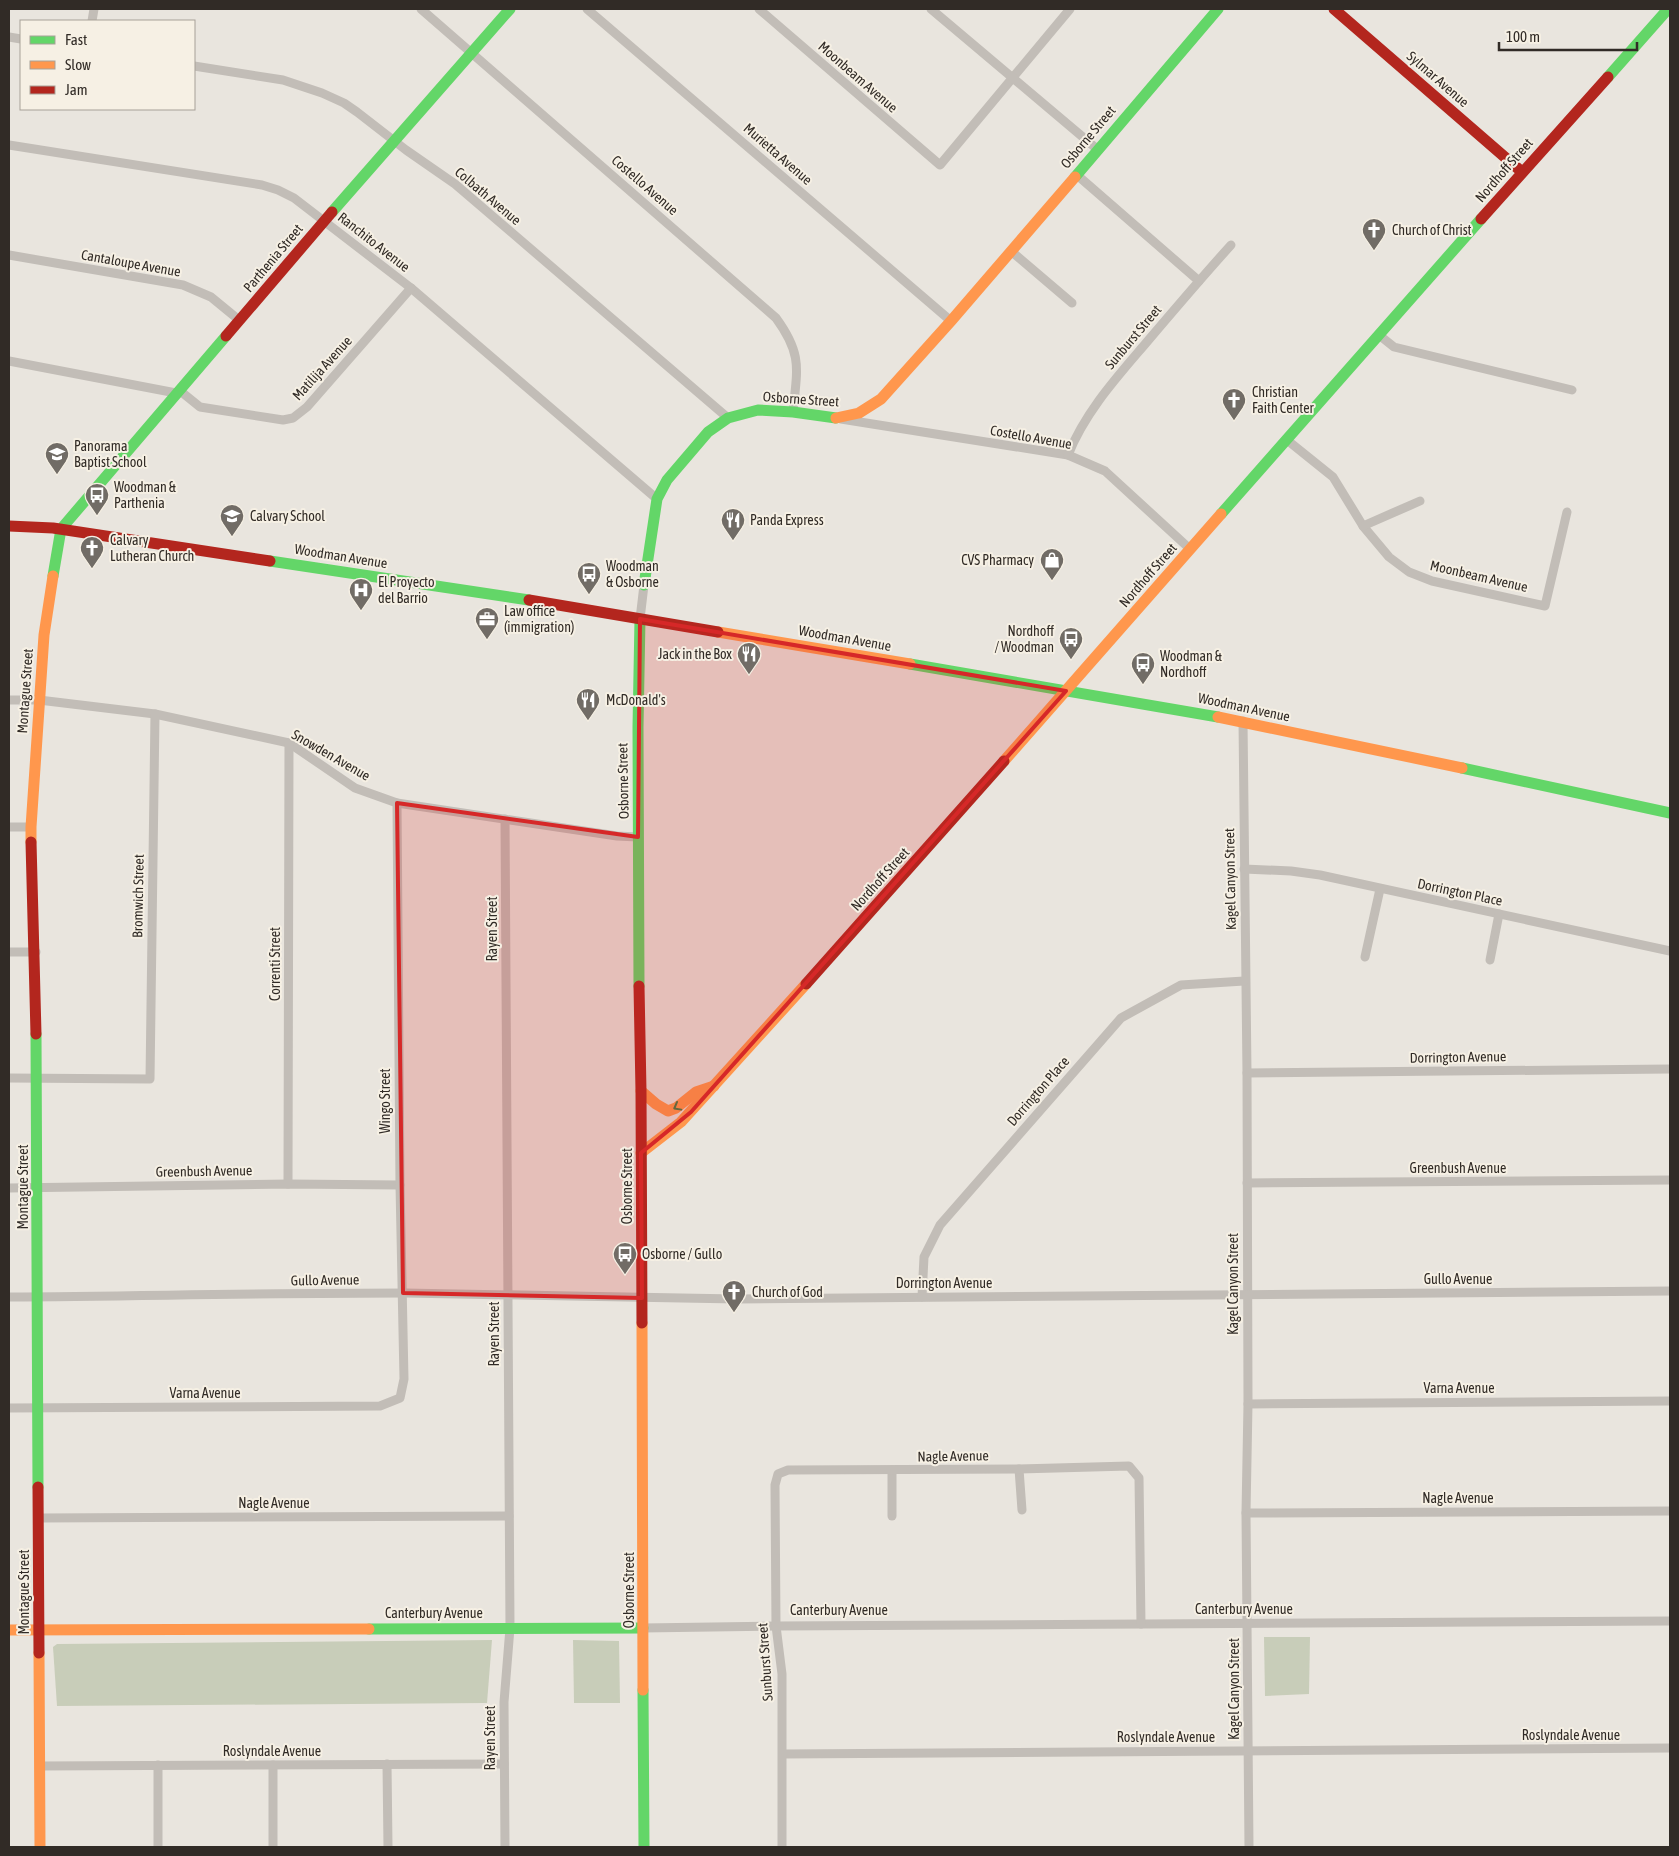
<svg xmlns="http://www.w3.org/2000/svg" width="1679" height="1856" font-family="'Asap Condensed',sans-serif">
<rect width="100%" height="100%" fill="#e9e5de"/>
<!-- green -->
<g fill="#c8cdb9">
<path d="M1264 1637H1310L1309 1694 1265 1696Z"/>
<path d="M492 1640 487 1703 57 1706 53 1647 57 1644Z"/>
<path d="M573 1640 619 1641 620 1703H574Z"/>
</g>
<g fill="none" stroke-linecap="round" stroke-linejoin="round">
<!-- street -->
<g stroke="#c2bdb7" stroke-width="9">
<path d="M421 9 776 318C803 355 797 369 793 412"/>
<path d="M587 9 951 321"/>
<path d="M759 9 940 165 1070 9"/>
<path d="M931 9 1097 149"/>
<path d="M92 21 94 9"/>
<path d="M9 37 21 39"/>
<path d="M194 66 283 80 322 93 344 103 357 112 406 150 455 184 728 418"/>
<path d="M9 145 262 185 278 190 294 198 411 288 657 499"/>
<path d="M1077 175 1199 281"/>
<path d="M1011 251 1072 303"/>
<path d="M9 255 183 285 211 297 239 320"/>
<path d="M1379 335 1394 347 1572 390"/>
<path d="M9 361 176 393"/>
<path d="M179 390 200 407 283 420 293 418 307 407 411 288"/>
<path d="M841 419 1068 455 1105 471 1190 549"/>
<path d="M1287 440 1333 477 1363 526 1389 557 1409 572 1432 581 1545 606 1567 512"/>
<path d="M1068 455C1085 412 1117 377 1146 343 1174 310 1202 277 1231 245"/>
<path d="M1363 526 1420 501"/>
<path d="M640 619 644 585"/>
<path d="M9 700H39L155 714 289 743 355 788 397 803 617 836 638 837"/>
<path d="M1243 721 1247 1073 1248 1404 1246 1513 1249 1847"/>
<path d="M505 819 510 1628 504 1702 505 1847"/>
<path d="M9 827H31"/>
<path d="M1244 869 1291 871 1320 875 1670 951"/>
<path d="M9 952H36"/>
<path d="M1365 957 1380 889"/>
<path d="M1490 960 1499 914"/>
<path d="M1247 1073 1670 1069"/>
<path d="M9 1078 150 1079 155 714"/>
<path d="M1247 1183 1670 1180"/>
<path d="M288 1184 289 743"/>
<path d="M9 1188 288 1184 400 1185"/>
<path d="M9 1297C141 1296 273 1293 405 1293 516 1294 626 1298 737 1299L1670 1291"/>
<path d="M922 1297 924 1257 940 1225 1121 1018 1181 985 1244 981"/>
<path d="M1248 1404 1670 1401"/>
<path d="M9 1408 380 1406 400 1398 404 1379 400 1185 397 803"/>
<path d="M1019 1469 1022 1510"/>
<path d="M1246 1513 1670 1511"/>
<path d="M892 1516V1470"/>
<path d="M39 1518 509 1516"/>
<path d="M643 1628 776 1626 1670 1621"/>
<path d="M783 1754 1670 1748"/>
<path d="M387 1764 388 1847"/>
<path d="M158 1765V1847"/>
<path d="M273 1765V1847"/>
<path d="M40 1766 504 1764"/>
<path d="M782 1847V1674L776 1626 775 1485 778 1474 788 1470 1019 1469 1129 1466 1139 1478 1141 1624"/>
</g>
<!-- fast -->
<g stroke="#63d668" stroke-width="11">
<path d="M1608 77 1668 9"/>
<path d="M1075 177 1218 9"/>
<path d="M332 212 510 9"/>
<path d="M1221 514 1481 219"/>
<path d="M270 561 529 600"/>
<path d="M53 576 61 529 226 336"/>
<path d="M644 585 657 499 667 480 708 432 728 418 758 410 793 412 836 418"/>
<path d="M910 664 1218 717"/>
<path d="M1462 768 1670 813"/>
<path d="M639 986 638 727 640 619"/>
<path d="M36 1034 38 1487"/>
<path d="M369 1629 643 1628"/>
<path d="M643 1690 644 1847"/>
</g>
<!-- slow -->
<g stroke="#ff974d" stroke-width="11">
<path d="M836 418 859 413 881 399 951 321 1075 177"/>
<path d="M718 632 910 664"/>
<path d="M1218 717 1462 768"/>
<path d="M1004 761 1221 514"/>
<path d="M31 842V827L44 635 53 576"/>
<path d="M641 1091 656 1104 668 1111 676 1108 696 1092 714 1086"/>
<path d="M641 1153 681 1122 806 984"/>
<path d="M642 1323 643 1690"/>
<path d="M9 1630 369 1629"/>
<path d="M39 1653 40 1847"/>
</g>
<!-- jam -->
<g stroke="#b3261e" stroke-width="11">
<path d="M1334 9 1522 172"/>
<path d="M1481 219 1608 77"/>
<path d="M226 336 332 212"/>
<path d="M9 526 53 528 270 561"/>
<path d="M529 600 718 632"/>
<path d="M31 842 36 1034"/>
<path d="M806 984 1004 761"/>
<path d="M639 986 641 1091 642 1323"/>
<path d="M38 1487 39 1653"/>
</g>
</g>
<!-- one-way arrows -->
<defs><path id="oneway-chevron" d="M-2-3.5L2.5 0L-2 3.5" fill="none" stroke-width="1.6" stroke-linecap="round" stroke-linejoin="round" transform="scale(1.25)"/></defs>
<use stroke="#487844" href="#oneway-chevron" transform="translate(677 1107) rotate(151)"/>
<!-- marked area -->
<path fill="#d62828" fill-opacity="0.2" stroke="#d62828" stroke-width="4" stroke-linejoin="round" d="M640 619 1066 691 691 1112 641 1153 642 1298 403 1293 397 803 638 837Z"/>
<!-- icons -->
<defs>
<g id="church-pin" transform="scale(1.25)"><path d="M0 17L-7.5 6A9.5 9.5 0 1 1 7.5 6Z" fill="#716c66" stroke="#f6f0e4"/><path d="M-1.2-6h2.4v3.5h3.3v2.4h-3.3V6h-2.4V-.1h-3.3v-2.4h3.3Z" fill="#fff"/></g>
<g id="school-pin" transform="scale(1.25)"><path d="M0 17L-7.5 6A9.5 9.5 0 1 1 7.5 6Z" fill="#716c66" stroke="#f6f0e4"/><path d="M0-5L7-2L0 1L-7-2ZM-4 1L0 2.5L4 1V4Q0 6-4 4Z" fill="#fff"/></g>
<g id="bus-pin" transform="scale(1.25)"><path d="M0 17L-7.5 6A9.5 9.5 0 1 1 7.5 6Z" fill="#716c66" stroke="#f6f0e4"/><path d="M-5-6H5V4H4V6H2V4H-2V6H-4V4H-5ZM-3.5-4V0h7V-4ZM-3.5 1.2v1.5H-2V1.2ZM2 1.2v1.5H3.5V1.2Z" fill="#fff"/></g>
<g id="restaurant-pin" transform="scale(1.25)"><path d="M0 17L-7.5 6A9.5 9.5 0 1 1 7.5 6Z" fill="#716c66" stroke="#f6f0e4"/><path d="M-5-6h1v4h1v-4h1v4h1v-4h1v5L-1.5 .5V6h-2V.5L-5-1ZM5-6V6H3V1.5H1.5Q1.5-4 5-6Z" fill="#fff"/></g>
<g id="shop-pin" transform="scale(1.25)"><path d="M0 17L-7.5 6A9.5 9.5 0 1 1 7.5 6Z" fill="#716c66" stroke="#f6f0e4"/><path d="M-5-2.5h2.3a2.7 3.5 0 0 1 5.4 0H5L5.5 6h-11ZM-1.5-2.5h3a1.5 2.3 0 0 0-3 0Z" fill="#fff"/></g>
<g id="hospital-pin" transform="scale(1.25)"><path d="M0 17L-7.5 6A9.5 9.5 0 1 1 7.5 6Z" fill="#716c66" stroke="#f6f0e4"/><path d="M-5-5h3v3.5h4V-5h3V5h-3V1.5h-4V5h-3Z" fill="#fff"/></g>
<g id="office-pin" transform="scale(1.25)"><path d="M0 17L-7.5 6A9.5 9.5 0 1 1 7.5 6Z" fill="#716c66" stroke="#f6f0e4"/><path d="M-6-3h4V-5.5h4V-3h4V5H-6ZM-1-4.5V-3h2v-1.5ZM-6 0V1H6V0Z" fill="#fff"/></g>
</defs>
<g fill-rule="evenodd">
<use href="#church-pin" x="1374" y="230"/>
<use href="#church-pin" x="1234" y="400"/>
<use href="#school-pin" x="57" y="454"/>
<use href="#bus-pin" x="97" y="495"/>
<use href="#school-pin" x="232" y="516"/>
<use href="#restaurant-pin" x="733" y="520"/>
<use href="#church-pin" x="92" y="548"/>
<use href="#shop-pin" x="1052" y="560"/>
<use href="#bus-pin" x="589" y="574"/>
<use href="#hospital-pin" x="361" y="590"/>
<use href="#office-pin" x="487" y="619"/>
<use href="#bus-pin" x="1071" y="639"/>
<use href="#restaurant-pin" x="749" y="654"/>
<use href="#bus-pin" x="1143" y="664"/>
<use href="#restaurant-pin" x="588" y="700"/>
<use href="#bus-pin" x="625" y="1254"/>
<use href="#church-pin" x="734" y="1292"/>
</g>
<g text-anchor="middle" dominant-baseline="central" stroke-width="4" stroke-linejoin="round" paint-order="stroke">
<!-- street labels -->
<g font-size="14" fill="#312b26" stroke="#f6f0e4">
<text transform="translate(858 77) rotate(41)">Moonbeam Avenue</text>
<text transform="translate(1438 79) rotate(41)">Sylmar Avenue</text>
<text transform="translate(1088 137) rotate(-50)">Osborne Street</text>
<text transform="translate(778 154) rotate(41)">Murietta Avenue</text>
<text transform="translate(1504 170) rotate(-49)">Nordhoff Street</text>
<text transform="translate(645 185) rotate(41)">Costello Avenue</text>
<text transform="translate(488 196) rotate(40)">Colbath Avenue</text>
<text transform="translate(374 242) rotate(38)">Ranchito Avenue</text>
<text transform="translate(273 258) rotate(-50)">Parthenia Street</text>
<text transform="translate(131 263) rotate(10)">Cantaloupe Avenue</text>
<text transform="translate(1133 337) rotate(-50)">Sunburst Street</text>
<text transform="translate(322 368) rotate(-48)">Matilija Avenue</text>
<text transform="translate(801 399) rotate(4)">Osborne Street</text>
<text transform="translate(1031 437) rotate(10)">Costello Avenue</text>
<text transform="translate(341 556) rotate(9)">Woodman Avenue</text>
<text transform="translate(1148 575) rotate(-49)">Nordhoff Street</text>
<text transform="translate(1479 576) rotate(13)">Moonbeam Avenue</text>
<text transform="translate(845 638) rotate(10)">Woodman Avenue</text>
<text transform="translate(25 691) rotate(-86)">Montague Street</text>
<text transform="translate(1244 707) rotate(12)">Woodman Avenue</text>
<text transform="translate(331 755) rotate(30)">Snowden Avenue</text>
<text transform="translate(623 781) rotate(-91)">Osborne Street</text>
<text transform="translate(880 879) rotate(-48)">Nordhoff Street</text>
<text transform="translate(1230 879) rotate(-91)">Kagel Canyon Street</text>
<text transform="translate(1460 892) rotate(12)">Dorrington Place</text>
<text transform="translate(138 896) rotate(-89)">Bromwich Street</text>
<text transform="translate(492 929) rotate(-90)">Rayen Street</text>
<text transform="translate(275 964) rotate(-90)">Correnti Street</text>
<text transform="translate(1458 1057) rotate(-1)">Dorrington Avenue</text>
<text transform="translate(1038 1091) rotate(-49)">Dorrington Place</text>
<text transform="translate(385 1101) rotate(-90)">Wingo Street</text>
<text x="1458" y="1168">Greenbush Avenue</text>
<text transform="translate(204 1171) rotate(-1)">Greenbush Avenue</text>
<text transform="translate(627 1186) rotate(-90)">Osborne Street</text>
<text transform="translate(23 1187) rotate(-90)">Montague Street</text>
<text x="1458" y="1279">Gullo Avenue</text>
<text transform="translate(325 1280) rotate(-1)">Gullo Avenue</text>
<text x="944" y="1283">Dorrington Avenue</text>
<text transform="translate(1233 1284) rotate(-90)">Kagel Canyon Street</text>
<text transform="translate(494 1334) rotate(-90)">Rayen Street</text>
<text x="1459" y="1388">Varna Avenue</text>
<text x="205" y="1393">Varna Avenue</text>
<text transform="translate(953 1456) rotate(-1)">Nagle Avenue</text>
<text x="1458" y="1498">Nagle Avenue</text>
<text x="274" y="1503">Nagle Avenue</text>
<text transform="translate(629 1590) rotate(-90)">Osborne Street</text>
<text transform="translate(24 1592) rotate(-90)">Montague Street</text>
<text x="1244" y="1609">Canterbury Avenue</text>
<text x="839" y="1610">Canterbury Avenue</text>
<text x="434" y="1613">Canterbury Avenue</text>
<text transform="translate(765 1662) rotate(-94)">Sunburst Street</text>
<text transform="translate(1234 1689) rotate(-90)">Kagel Canyon Street</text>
<text x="1571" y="1735">Roslyndale Avenue</text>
<text x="1166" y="1737">Roslyndale Avenue</text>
<text transform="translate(490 1738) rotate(-90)">Rayen Street</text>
<text x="272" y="1751">Roslyndale Avenue</text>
</g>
<!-- poi labels -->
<g font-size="14" fill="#312b26" stroke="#f6f0e4" text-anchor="start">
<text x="1392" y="230">Church of Christ</text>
<text x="1252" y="392">Christian<tspan x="1252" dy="16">Faith Center</tspan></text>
<text x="74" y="446">Panorama<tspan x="74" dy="16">Baptist School</tspan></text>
<text x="114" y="487">Woodman &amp;<tspan x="114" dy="16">Parthenia</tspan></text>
<text x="250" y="516">Calvary School</text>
<text x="750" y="520">Panda Express</text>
<text x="110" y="540">Calvary<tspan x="110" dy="16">Lutheran Church</tspan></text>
<text x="1034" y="560" text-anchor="end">CVS Pharmacy</text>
<text x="606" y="566">Woodman<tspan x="606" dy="16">&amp; Osborne</tspan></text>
<text x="378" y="582">El Proyecto<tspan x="378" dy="16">del Barrio</tspan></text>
<text x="504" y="611">Law office<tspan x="504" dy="16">(immigration)</tspan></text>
<text x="1054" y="631" text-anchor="end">Nordhoff<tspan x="1054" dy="16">/ Woodman</tspan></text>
<text x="732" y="654" text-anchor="end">Jack in the Box</text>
<text x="1160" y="656">Woodman &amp;<tspan x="1160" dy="16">Nordhoff</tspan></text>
<text x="606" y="700">McDonald's</text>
<text x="642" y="1254">Osborne / Gullo</text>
<text x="752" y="1292">Church of God</text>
</g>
</g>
<!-- border -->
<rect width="1679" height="1856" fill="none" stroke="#312b26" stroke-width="20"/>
<!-- legend -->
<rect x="20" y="20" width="175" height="90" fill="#f6f0e4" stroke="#a7a198"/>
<rect x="30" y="36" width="25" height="8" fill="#63d668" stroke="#a7a198"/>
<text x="65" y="45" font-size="15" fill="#312b26">Fast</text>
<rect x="30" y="61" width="25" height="8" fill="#ff974d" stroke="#a7a198"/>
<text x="65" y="70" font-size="15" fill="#312b26">Slow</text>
<rect x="30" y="86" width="25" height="8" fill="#b3261e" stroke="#a7a198"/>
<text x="65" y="95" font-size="15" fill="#312b26">Jam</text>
<!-- scale -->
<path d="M1499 42v8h138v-8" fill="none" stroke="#312b26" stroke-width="2.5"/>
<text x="1506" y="42" font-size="15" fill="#312b26" stroke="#f6f0e4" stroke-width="4" paint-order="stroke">100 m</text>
</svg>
